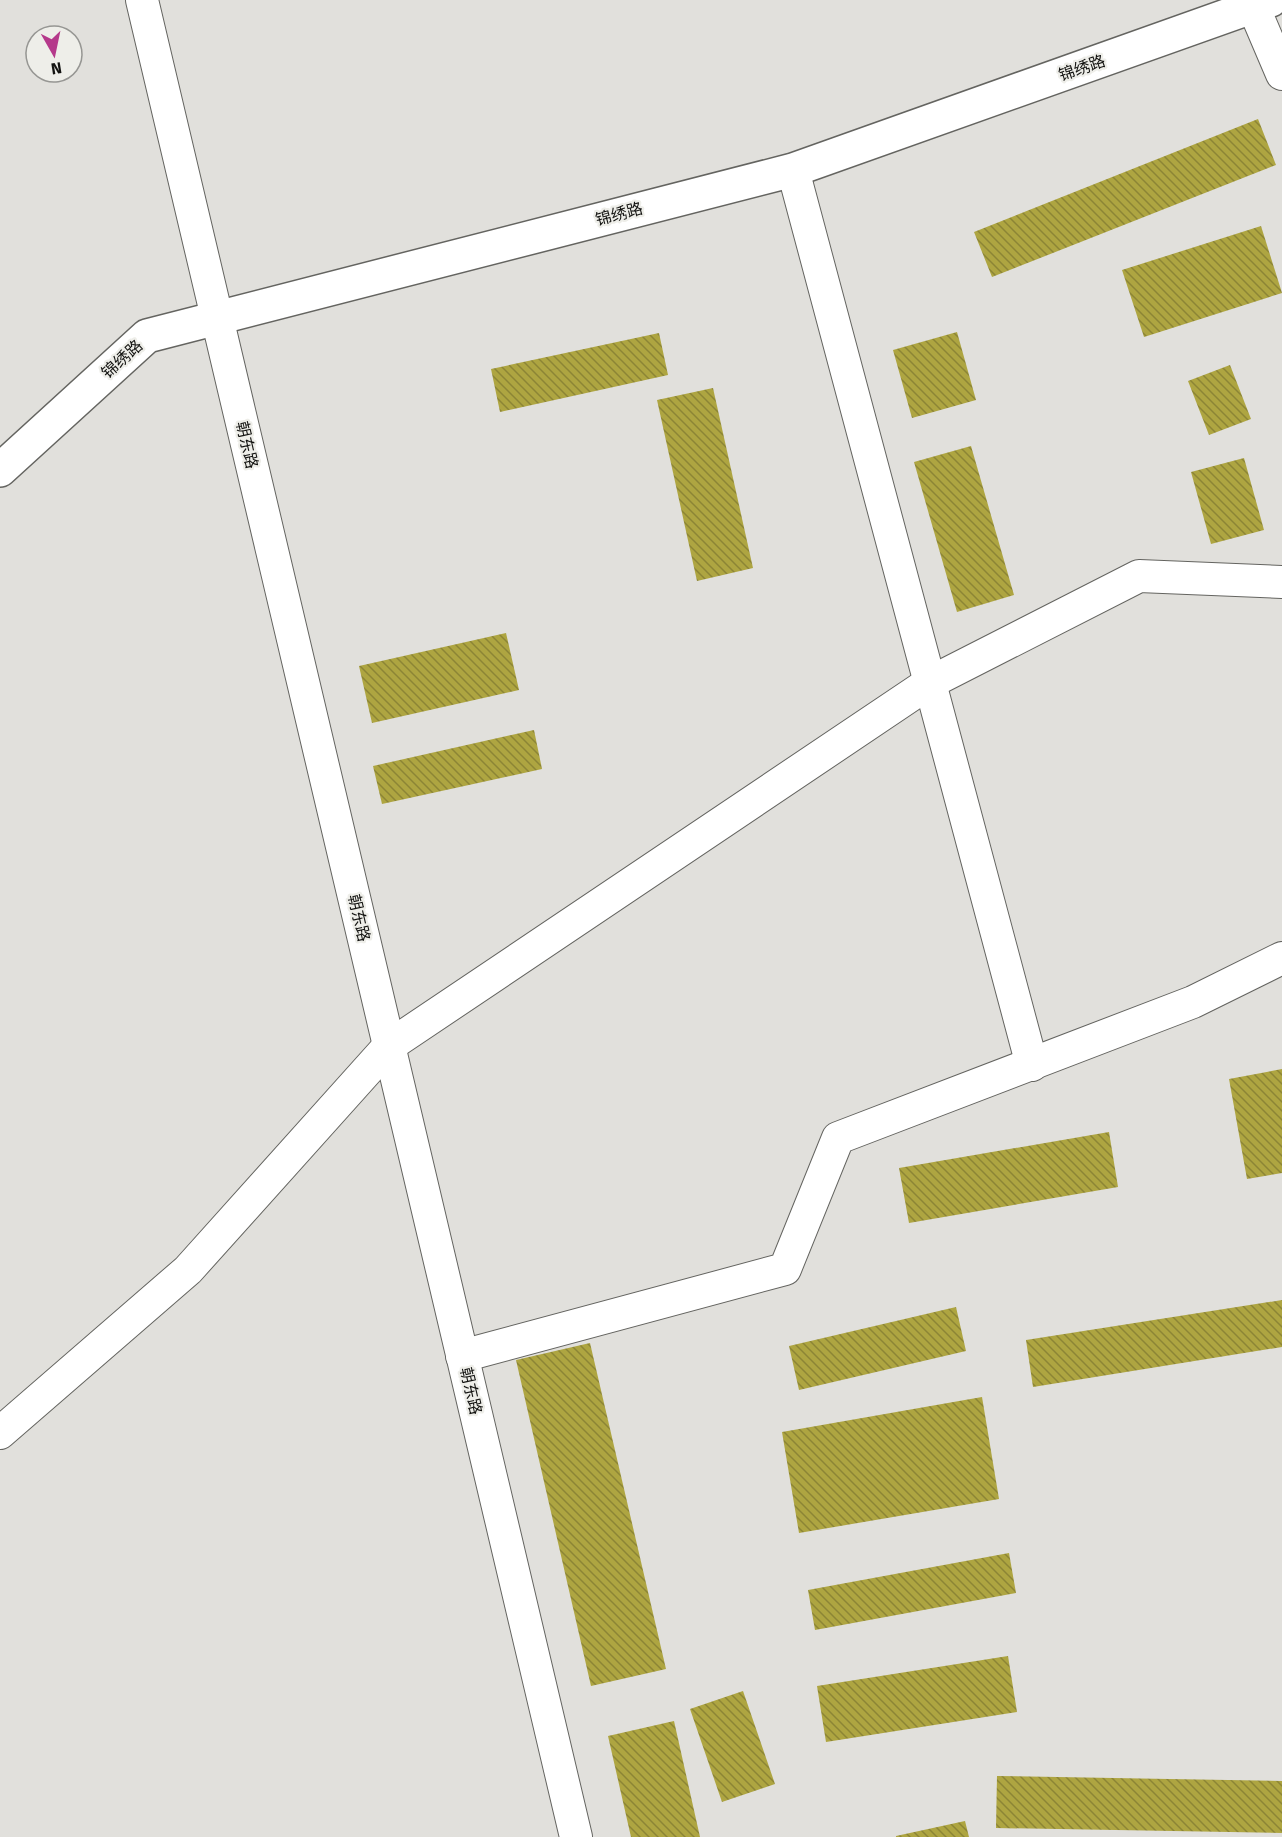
<svg xmlns="http://www.w3.org/2000/svg" width="1282" height="1837" font-family="'Fira Sans','Noto Sans SC',sans-serif">
<defs>
<pattern id="building-back-hatch" width="6" height="6" patternUnits="userSpaceOnUse" patternTransform="scale(1.5)"><rect width="6" height="6" fill="#aea541"/><path d="M-1 5l2 2M0 0l6 6M5-1l2 2" fill="none" stroke="#8c8535"/></pattern>
</defs>
<rect width="100%" height="100%" fill="#e1e0dc"/>
<!-- building -->
<g fill="url(#building-back-hatch)">
<path d="M1258 119 1276 165 992 277 974 232Z"/>
<path d="M1261 226 1282 293 1144 337 1122 270Z"/>
<path d="M957 332 976 400 912 418 893 350Z"/>
<path d="M659 333 668 375 500 412 491 369Z"/>
<path d="M1230 365 1251 419 1209 435 1188 381Z"/>
<path d="M713 388 753 568 697 581 657 400Z"/>
<path d="M971 446 1014 595 957 612 914 462Z"/>
<path d="M1244 458 1264 530 1211 544 1191 472Z"/>
<path d="M506 633 519 690 372 723 359 666Z"/>
<path d="M534 730 542 769 382 804 373 766Z"/>
<path d="M1282 1069V1173L1247 1179 1229 1079Z"/>
<path d="M1109 1132 1118 1187 909 1223 899 1168Z"/>
<path d="M1282 1300V1347L1033 1387 1026 1340Z"/>
<path d="M956 1307 966 1351 799 1390 789 1346Z"/>
<path d="M590 1343 666 1669 591 1686 516 1360Z"/>
<path d="M982 1397 999 1499 799 1533 782 1432Z"/>
<path d="M1009 1553 1016 1593 815 1630 808 1590Z"/>
<path d="M1008 1656 1017 1712 826 1742 817 1686Z"/>
<path d="M743 1691 775 1784 722 1802 690 1709Z"/>
<path d="M674 1721 700 1837H631L608 1736Z"/>
<path d="M997 1776 1282 1781V1833L996 1828Z"/>
<path d="M965 1821 969 1837H896V1836Z"/>
</g>
<g fill="none" stroke-linecap="round" stroke-linejoin="round">
<!-- minor casing -->
<g stroke="#646460" stroke-width="34">
<g id="minor">
<path d="M142 0 576 1837"/>
<path d="M1253 6 1282 74"/>
<path d="M793 170 1032 1065"/>
<path d="M462 1356 785 1269 838 1138 1193 1002 1282 958"/>
<path d="M0 1433 188 1270 389 1046 929 683 1139 576 1282 582"/>
</g>
</g>
<!-- major casing -->
<g stroke="#646460" stroke-width="36">
<path id="major" d="M0 470 147 336 793 170 1271 0"/>
</g>
<!-- minor -->
<use href="#minor" stroke="#fff" stroke-width="32"/>
<!-- major -->
<use href="#major" stroke="#fff" stroke-width="33"/>
</g>
<g text-anchor="middle" dominant-baseline="central" stroke-width="4.5" stroke-linejoin="round" paint-order="stroke">
<!-- street labels -->
<g font-size="16" fill="#131311" stroke="#eeeee9">
<text transform="translate(1082 68) rotate(-19)">锦绣路</text>
<text transform="translate(619 214) rotate(-15)">锦绣路</text>
<text transform="translate(122 359) rotate(-42)">锦绣路</text>
<text transform="translate(247 445) rotate(77)">朝东路</text>
<text transform="translate(359 918) rotate(77)">朝东路</text>
<text transform="translate(471 1391) rotate(77)">朝东路</text>
</g>
</g>
<!-- north arrow -->
<g transform="translate(54 54) rotate(171)"><circle r="28" fill="#eeeee9" stroke="#969693" stroke-width="1.5"/>
<path d="M0-4.5L10 22L0 15L-10 22Z" fill="#b5398b"/>
<text y="-9" font-size="16" font-weight="bold" text-anchor="middle" fill="#131311">N</text>
</g>
</svg>
